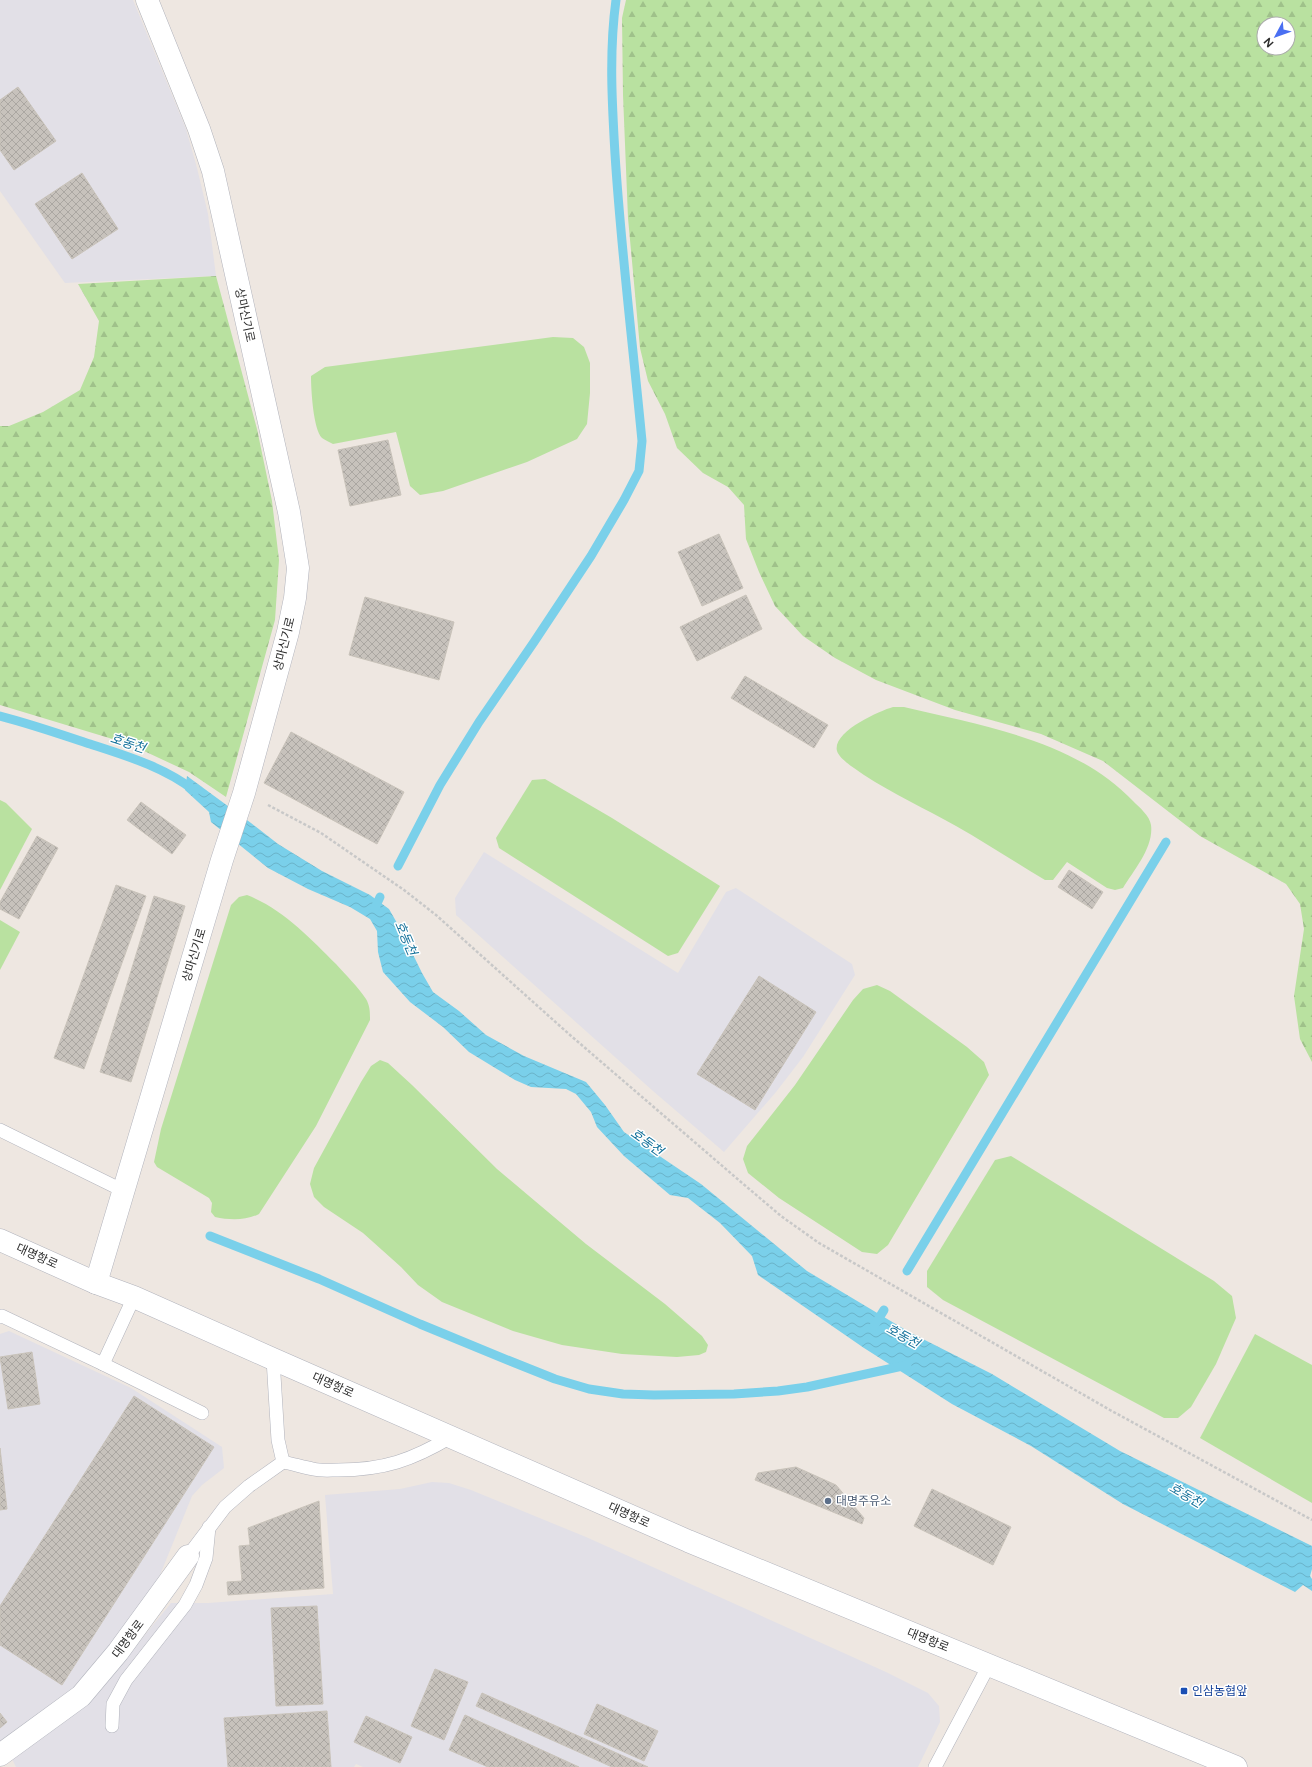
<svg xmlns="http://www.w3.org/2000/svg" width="1312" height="1767" font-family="Figtree,'Noto Sans KR',sans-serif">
<defs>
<pattern id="forest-firs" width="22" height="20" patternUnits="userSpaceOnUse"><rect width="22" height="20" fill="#b9e1a0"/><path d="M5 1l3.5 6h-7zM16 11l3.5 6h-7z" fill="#9fc18a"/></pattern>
<pattern id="water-waves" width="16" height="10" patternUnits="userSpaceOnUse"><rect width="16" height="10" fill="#7ad0ea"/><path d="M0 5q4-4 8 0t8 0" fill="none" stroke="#6ab3c9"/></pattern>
<pattern id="building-cross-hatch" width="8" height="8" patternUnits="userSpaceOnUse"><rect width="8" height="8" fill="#c7c2bc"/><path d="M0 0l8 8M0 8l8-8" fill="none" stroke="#aba7a2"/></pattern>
</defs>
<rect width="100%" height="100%" fill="#eee7e1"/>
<!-- industrial -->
<g fill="#e2e0e7">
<path d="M0 0H133L186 129 197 168 208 214 216 276 65 283 0 191Z"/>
<path d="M484 852 678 973 726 892 736 888 852 964 855 975 803 1057 776 1092 724 1152 653 1091 456 915 455 898Z"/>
<path d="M9 1331 131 1388 222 1447 224 1468 202 1485 192 1496 160 1575 135 1615 81 1684 0 1743V1334Z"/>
<path d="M432 1482 449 1483 471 1490 586 1537 886 1672 928 1693 939 1706 940 1722 918 1767H363L356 1764 354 1767H16L10 1755 94 1697 171 1603H208L333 1594 325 1495 400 1489Z"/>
</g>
<!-- green -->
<g fill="#b9e1a0">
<path d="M553 337 573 338 584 347 590 363V393L587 424 577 439 527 462 443 491 420 495 410 486 396 432 333 444C329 442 325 440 322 438 313 429 311 388 311 376L325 367Z"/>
<path d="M893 707H904C983 726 1075 740 1133 801 1139 807 1150 816 1151 825 1154 847 1134 870 1123 888L1115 890 1107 888 1067 862 1053 880H1045C1015 862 986 843 956 826 926 809 893 794 864 775 856 769 840 760 837 751 832 732 879 711 893 707Z"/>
<path d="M545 779 612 818 720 886 678 953 668 956 499 848 496 838 532 780Z"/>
<path d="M0 800 6 803 32 829 0 890Z"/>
<path d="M247 895C283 909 310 938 336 964 346 975 358 987 366 999 370 1006 370 1012 370 1020L316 1126 259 1214C245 1221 229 1220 215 1217L211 1212 212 1203 209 1198 157 1167 154 1162 161 1129 231 905 239 897Z"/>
<path d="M0 920 20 932 0 970Z"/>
<path d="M877 985 890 991 967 1047 984 1062 989 1075 888 1245 877 1254 862 1252 779 1198 748 1173 743 1159 747 1146 795 1085 853 1000 863 989Z"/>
<path d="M380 1060 388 1063 412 1085 497 1169 586 1244 665 1304 702 1336 708 1345 706 1352 699 1355 677 1357 622 1354 562 1345 513 1331 442 1302 418 1285 401 1267 363 1233 324 1207 314 1197 310 1184 314 1168 361 1082 371 1066Z"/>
<path d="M1011 1156 1214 1281 1232 1296 1236 1318 1216 1364 1191 1407 1178 1418H1164L943 1300 927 1287V1271L995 1160Z"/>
<path d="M1255 1334 1312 1365V1503L1200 1438Z"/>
</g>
<!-- forest -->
<g fill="url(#forest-firs)" fill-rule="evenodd">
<path d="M626 0H1312V1062L1300 1039 1294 996 1304 929 1300 904 1286 884 1200 836 1103 761 1041 734 955 710 876 680 835 658 803 636 775 606 759 572 746 539 744 505 728 487 703 473 677 448 665 414 648 381 640 348 628 218 623 95 622 18ZM1264 24H1288V48H1264Z"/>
<path d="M216 276 257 429 272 501 279 560 275 620 226 797 189 772 129 744 0 705V426H9L43 412 80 390 94 357 99 321 78 284Z"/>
</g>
<!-- water -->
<path fill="url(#water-waves)" d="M187 776 251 823 278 844 322 871 370 895 389 909 401 930 422 973 433 992 459 1011 486 1035 524 1056 586 1082 605 1105 624 1132 701 1184 807 1271 909 1332 992 1374 1120 1451 1312 1546V1569L1310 1576 1312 1579V1591L1303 1585 1295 1592 1123 1504 1031 1446 952 1404 864 1348 758 1275 752 1256 720 1223 688 1198 670 1195 624 1156 597 1127 591 1112 576 1094 566 1089 531 1087 515 1080 469 1052 443 1027 410 1002 383 972 378 952 377 931 370 919 350 907 308 889 268 868 211 822 209 812 185 790Z"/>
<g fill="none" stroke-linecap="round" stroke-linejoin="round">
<!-- stream -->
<g stroke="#7ad0ea" stroke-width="9">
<path d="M0 716C31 724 60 734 90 744 127 756 164 767 195 791"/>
<path d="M398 866 440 785 479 722 534 642 591 556 624 500 639 471 642 441C633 346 621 250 615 154 612 103 609 51 616 0"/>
<path d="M375 908 380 897"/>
<path d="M210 1236 319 1279 420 1324 510 1361 555 1379 589 1389 623 1394 654 1395 734 1394 778 1391 807 1387 907 1365"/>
<path d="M907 1271 1166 842"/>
<path d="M874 1326 884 1310"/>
</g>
</g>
<!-- building -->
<g fill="url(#building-cross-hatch)" stroke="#c9c3ba">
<path d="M18 87 56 141 14 170 0 150V100Z"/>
<path d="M82 173 118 229 72 259 35 204Z"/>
<path d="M388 440 401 495 350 506 338 450Z"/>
<path d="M719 534 743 588 702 606 678 552Z"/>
<path d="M746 595 762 629 697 661 680 627Z"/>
<path d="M365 597 454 622 439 680 349 655Z"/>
<path d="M745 676 828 725 814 748 731 698Z"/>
<path d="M291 732 404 792 377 844 264 783Z"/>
<path d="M141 802 186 835 172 854 127 820Z"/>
<path d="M37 836 58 848 19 919 0 909V902Z"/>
<path d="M1069 870 1103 892 1092 909 1058 887Z"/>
<path d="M116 885 146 896 84 1069 54 1058Z"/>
<path d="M154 896 185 906 131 1082 100 1072Z"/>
<path d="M759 976 816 1012 755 1110 697 1074Z"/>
<path d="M32 1352 40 1404 8 1409 0 1357Z"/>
<path d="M134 1396 214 1447 62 1685 0 1645V1606Z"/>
<path d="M0 1448 7 1509 0 1510Z"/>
<path d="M796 1467 836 1485 864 1518 862 1524 755 1480 758 1473Z"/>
<path d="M932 1489 1011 1527 993 1565 914 1526Z"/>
<path d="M319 1501 324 1588 228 1595 227 1582 242 1581 239 1546 250 1545 248 1528Z"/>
<path d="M317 1606 323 1704 276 1706 271 1608Z"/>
<path d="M435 1669 468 1682 444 1740 411 1726Z"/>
<path d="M482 1693 648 1767H612L476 1706Z"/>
<path d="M597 1704 658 1731 644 1761 584 1734Z"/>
<path d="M327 1711 331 1767H228L224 1718Z"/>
<path d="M0 1713 7 1722 0 1728Z"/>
<path d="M465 1715 579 1767H488L449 1750Z"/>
<path d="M366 1716 412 1737 400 1763 354 1742Z"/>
</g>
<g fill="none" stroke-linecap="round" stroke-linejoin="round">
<!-- lane casing -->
<g stroke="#b1b3bc" stroke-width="14">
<g id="lane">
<path d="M0 1130 124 1191"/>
<path d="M0 1317 2 1316 103 1364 134 1297"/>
<path d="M103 1364 202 1413"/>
<path d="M283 1462C293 1464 303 1467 313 1469 321 1471 330 1470 338 1470 384 1470 412 1460 451 1437"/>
<path d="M188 1556 225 1507 249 1486 283 1462 278 1440 273 1359"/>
<path d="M112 1726 113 1704 126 1680 185 1605 196 1585 206 1558 209 1527"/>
<path d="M935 1767 989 1665"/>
</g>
</g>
<!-- street casing -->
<g stroke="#b1b3bc" stroke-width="23">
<g id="street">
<path d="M96 1283 222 860 244 793 288 632 295 598 298 568 289 512 213 171 199 129 147 0"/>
<path d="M0 1755 81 1696 118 1652 188 1556"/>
</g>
</g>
<!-- secondary casing -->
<g stroke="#b1b3bc" stroke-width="23">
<path id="secondary" d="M0 1240 96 1283 134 1297 273 1359 688 1541 1236 1767"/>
</g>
<!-- path -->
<path stroke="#c8c8c8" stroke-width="2.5" stroke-dasharray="3 2" stroke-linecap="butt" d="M268 805 321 833 404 890 436 915 570 1035 741 1182 781 1216 819 1243 1110 1410 1312 1520"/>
<!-- lane -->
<use href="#lane" stroke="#fff" stroke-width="13"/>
<!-- street -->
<use href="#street" stroke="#fff" stroke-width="22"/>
<!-- secondary -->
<use href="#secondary" stroke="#fff" stroke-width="22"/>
</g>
<!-- markers -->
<circle fill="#5c6f8a" stroke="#fff" stroke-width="1.5" cx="828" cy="1501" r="4"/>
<rect fill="#1a4fb4" stroke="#fff" stroke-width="1.5" x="1180" y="1687" width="8" height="8" rx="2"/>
<g text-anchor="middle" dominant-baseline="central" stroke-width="3" stroke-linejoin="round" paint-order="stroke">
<!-- street labels -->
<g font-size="12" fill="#2d2d2d" stroke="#fff">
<text transform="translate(245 315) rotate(78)">상마신기로</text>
<text transform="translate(284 644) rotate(-76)">상마신기로</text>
<text transform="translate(194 955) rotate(-73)">상마신기로</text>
<text transform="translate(37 1256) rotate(24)">대명항로</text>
<text transform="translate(333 1385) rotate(24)">대명항로</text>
<text transform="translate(629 1515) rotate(24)">대명항로</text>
<text transform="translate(128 1639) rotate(-53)">대명항로</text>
<text transform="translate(928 1640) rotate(22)">대명항로</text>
</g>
<!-- service labels -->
<g font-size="12" fill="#4e5e75" stroke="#fff" text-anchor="start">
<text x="836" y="1501">대명주유소</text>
</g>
<!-- transit labels -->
<g font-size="12" fill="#164399" stroke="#fff" text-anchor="start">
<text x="1192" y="1691">인삼농협앞</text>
</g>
<!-- water labels -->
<g font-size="13" font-style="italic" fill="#14719a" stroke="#fff">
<text transform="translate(128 743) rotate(18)">호동천</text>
<text transform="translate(406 938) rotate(67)">호동천</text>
<text transform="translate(647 1142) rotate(36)">호동천</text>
<text transform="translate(903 1336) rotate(29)">호동천</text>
<text transform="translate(1186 1495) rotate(30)">호동천</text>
</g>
</g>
<!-- north arrow -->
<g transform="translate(1276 36) rotate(229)"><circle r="19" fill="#ffffff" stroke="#ababab"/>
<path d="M0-3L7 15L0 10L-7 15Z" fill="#4a6ff2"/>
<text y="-6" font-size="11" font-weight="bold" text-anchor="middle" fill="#2d2d2d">N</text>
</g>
</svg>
